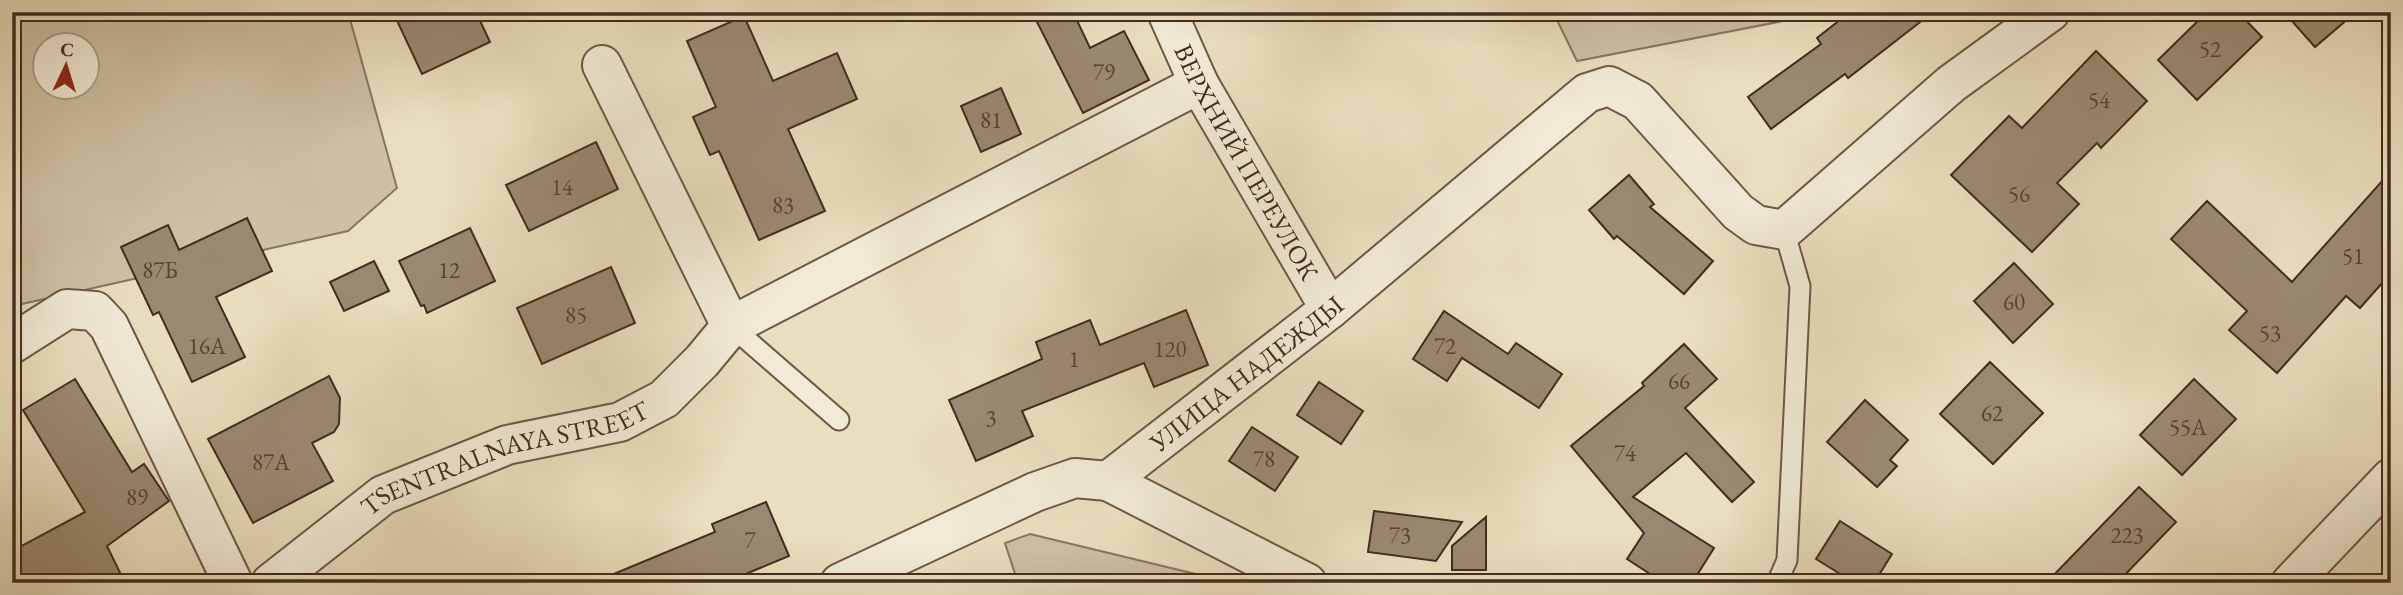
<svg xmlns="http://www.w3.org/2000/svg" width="2403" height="595" font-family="'EB Garamond',serif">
<rect width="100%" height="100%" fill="#e9debe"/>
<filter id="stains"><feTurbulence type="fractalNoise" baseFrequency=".00286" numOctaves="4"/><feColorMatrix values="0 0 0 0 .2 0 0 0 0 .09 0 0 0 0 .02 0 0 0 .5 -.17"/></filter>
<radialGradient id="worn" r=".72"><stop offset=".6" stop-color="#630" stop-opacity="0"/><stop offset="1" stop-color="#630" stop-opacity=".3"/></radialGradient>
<!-- green -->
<g fill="#cdc0a3" stroke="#887660" stroke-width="2" fill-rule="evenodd">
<path d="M12 12H348L397 188 348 231 22 304 12 311ZM46 46H88V88H46Z"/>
<path d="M1553 12H1813L1809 16 1577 61Z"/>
<path d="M1030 534 1204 576 1221 583H1018L1005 543Z"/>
</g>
<!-- building -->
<g fill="#9a8971" stroke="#442c1e" stroke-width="2">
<path d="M393 12H476L490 42 422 74Z"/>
<path d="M1032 12H1073L1090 48 1124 31 1149 80 1083 113Z"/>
<path d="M1850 12H1933L1848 78 1845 74 1771 129 1748 97 1821 44 1817 38Z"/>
<path d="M2207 12H2238L2262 37 2197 100 2158 60Z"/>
<path d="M2284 12H2356L2315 47Z"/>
<path d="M744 16 773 81 837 53 857 99 788 129 825 211 759 240 719 151 710 155 693 117 716 107 687 41Z"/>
<path d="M2096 51 2147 101 2101 148 2097 143 2057 183 2079 204 2032 252 1951 175 2009 116 2022 128Z"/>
<path d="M1001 88 1021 134 981 152 961 106Z"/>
<path d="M596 142 618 189 529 231 506 185Z"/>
<path d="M2391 171V273L2360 308 2346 296 2277 373 2229 330 2247 311 2171 239 2207 201 2292 282Z"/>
<path d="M1629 175 1654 204 1650 207 1713 261 1684 294 1617 236 1614 239 1589 210Z"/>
<path d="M247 218 272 271 216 297 245 357 192 382 159 312 153 315 121 247 168 225 179 250Z"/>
<path d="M470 228 495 281 427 313 424 305 421 306 399 261Z"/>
<path d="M374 261 389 291 344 311 330 282Z"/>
<path d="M2014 263 2053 304 2013 343 1974 301Z"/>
<path d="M611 267 635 323 542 364 517 308Z"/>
<path d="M1186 310 1208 365 1154 387 1144 363 1022 411 1033 436 976 461 949 400 1042 359 1036 342 1090 320 1100 345Z"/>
<path d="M1444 311 1508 354 1516 343 1562 374 1539 408 1462 358 1447 381 1413 359Z"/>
<path d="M1684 344 1717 379 1685 408 1754 482 1732 502 1686 453 1633 497 1714 548 1692 583H1664L1627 559 1644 533 1571 446 1644 386 1642 383Z"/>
<path d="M1990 362 2043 413 1993 464 1940 414Z"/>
<path d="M329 376 340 398 339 424 334 432 312 443 333 481 253 523 208 439Z"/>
<path d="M75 379 132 472 144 464 169 501 107 546 125 583H12V551L85 512 23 410Z"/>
<path d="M2194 379 2236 419 2182 475 2140 435Z"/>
<path d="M1319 382 1363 411 1341 444 1297 415Z"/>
<path d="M1865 400 1908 440 1890 460 1897 466 1877 487 1827 442Z"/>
<path d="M1252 427 1298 457 1275 491 1229 461Z"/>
<path d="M2139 487 2176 522 2117 583H2046Z"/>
<path d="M766 502 789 556 724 583H592L715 532 712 524Z"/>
<path d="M1374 511 1462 522 1436 561 1368 552Z"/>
<path d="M1486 517V570H1452V546Z"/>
<path d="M1840 521 1892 554 1874 583H1855L1816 559Z"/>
</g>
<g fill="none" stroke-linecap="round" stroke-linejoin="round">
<!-- lane casing -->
<g stroke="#6d5846" stroke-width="23">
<g id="lane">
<path d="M731 326 839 420"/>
<path d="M1777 583 1787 560 1800 286 1784 230"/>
</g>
</g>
<!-- street casing -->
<g stroke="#6d5846" stroke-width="42">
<g id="street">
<path id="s1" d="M1167 12 1199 84 1330 309"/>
<path d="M602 65 731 326"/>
<path d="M12 344 67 309 95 311 109 326 233 583"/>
<path d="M1108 481 1307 583"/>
<path id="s2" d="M271 583 383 495 507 445 620 422 664 399 702 361 731 326 1199 84"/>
<path id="s3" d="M840 583 1035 492 1075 478 1108 481 1330 309 1587 93 1609 86 1638 101 1738 212 1756 225 1784 230 1951 84 2050 12"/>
<path d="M2291 583 2391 478"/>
</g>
</g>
<!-- lane -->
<use href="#lane" stroke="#f1ead5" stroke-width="19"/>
<!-- street -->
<use href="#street" stroke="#f1ead5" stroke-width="38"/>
</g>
<g text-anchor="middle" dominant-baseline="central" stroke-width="5" stroke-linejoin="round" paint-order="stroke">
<!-- number labels -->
<g font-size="23" fill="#5a4333">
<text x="2210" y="49">52</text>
<text x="1104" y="72">79</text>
<text x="2099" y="100">54</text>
<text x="991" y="120">81</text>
<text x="562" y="187">14</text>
<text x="2019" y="194">56</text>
<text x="783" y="205">83</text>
<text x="2353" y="256">51</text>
<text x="160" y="270">87Б</text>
<text x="449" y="270">12</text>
<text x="2014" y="302">60</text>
<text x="576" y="315">85</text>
<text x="2270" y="333">53</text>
<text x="207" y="346">16А</text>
<text x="1445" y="346">72</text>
<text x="1170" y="349">120</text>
<text x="1074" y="359">1</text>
<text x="1679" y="381">66</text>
<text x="1992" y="413">62</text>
<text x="991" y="418">3</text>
<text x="2188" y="427">55А</text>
<text x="1625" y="453">74</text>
<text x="1264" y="459">78</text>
<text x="271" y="462">87А</text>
<text x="137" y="497">89</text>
<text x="1400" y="535">73</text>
<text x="2127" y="535">223</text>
<text x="750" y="540">7</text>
</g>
<!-- street labels -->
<g font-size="26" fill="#442c1e" stroke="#f1ead5">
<text stroke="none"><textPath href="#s1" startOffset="170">ВЕРХНИЙ ПЕРЕУЛОК</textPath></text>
<text stroke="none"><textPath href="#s3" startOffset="466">УЛИЦА НАДЕЖДЫ</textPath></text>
<text stroke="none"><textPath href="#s2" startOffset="270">TSENTRALNAYA STREET</textPath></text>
</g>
</g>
<!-- margin -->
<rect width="2403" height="595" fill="none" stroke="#e9debe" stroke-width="42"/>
<rect x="14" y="14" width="2375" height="567" fill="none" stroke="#442c1e" stroke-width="3.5"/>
<rect x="21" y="21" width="2361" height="553" fill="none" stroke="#442c1e" stroke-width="2"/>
<!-- north arrow -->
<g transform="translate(66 66) rotate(4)"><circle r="33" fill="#f1ead5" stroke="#ac9e8c" stroke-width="2"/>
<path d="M0-5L12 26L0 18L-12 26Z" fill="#8f2418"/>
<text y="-10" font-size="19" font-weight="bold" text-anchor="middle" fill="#442c1e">С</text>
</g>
<rect width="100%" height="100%" filter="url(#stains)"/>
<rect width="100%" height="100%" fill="url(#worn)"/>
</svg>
